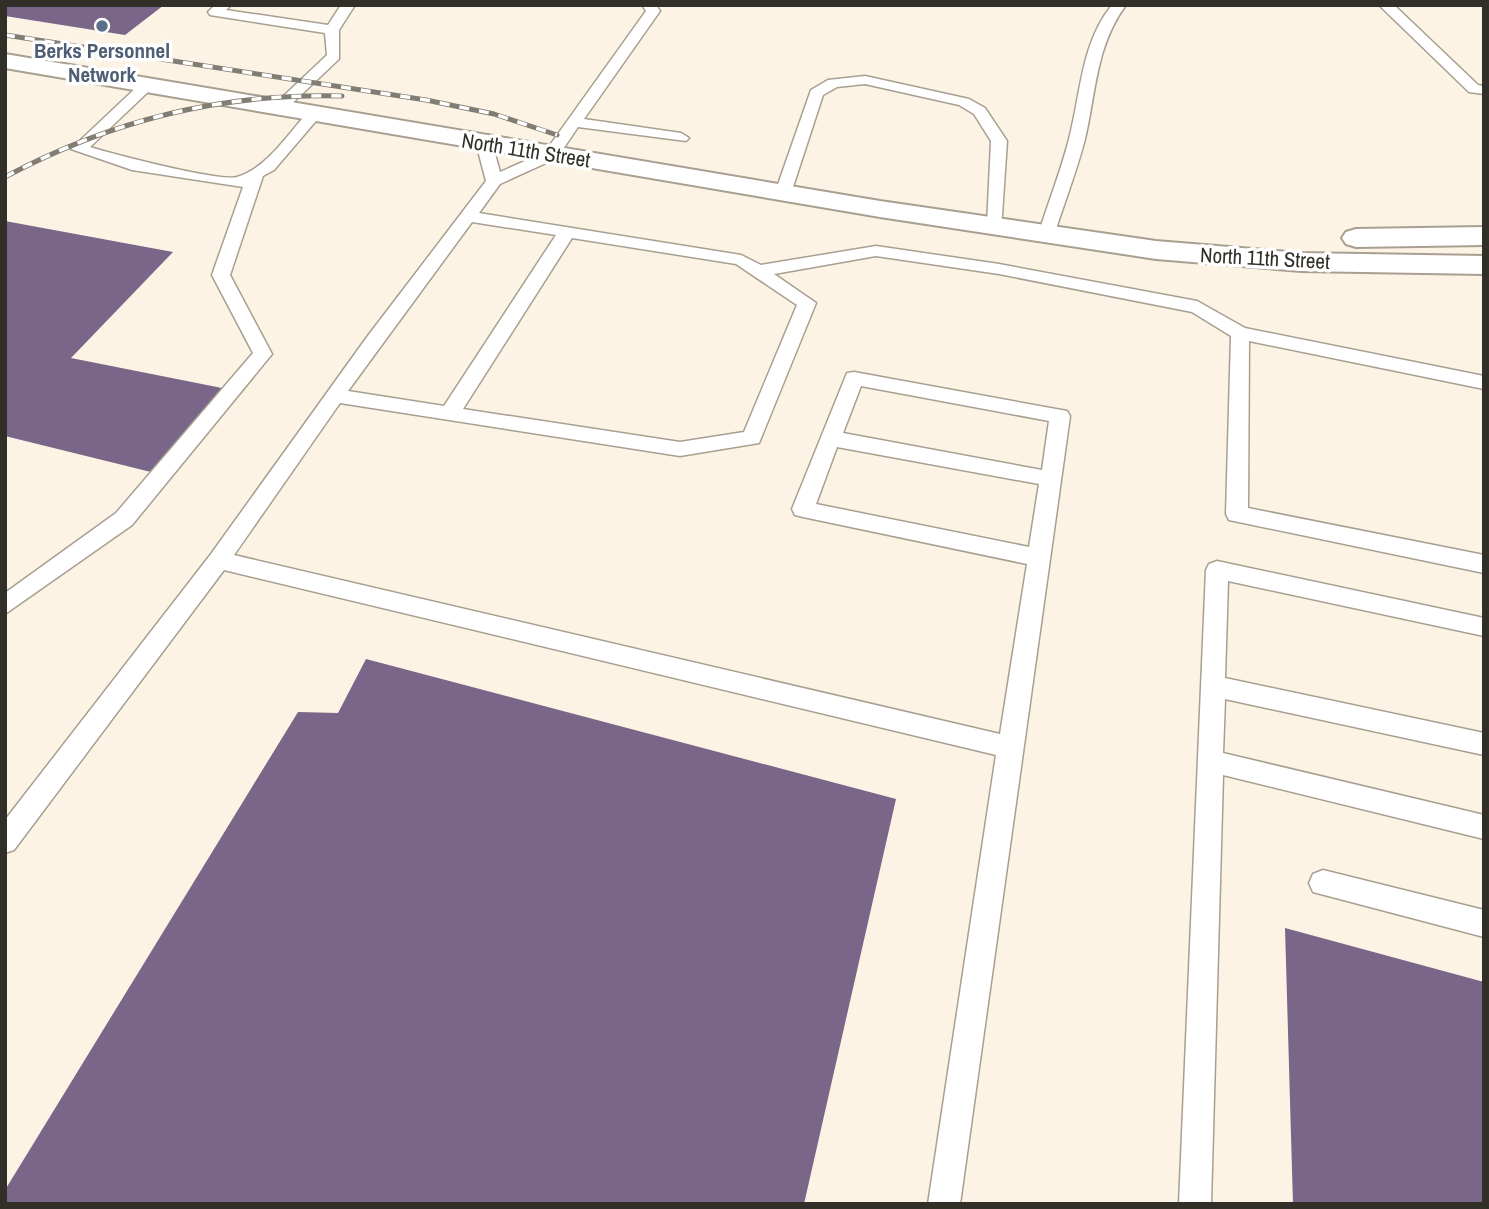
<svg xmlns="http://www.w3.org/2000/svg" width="1489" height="1209" font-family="'Archivo Narrow',sans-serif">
<rect width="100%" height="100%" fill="#fcf3e4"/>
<!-- building -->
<g fill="#796688">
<path d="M5 5H164L125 35 5 16Z"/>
<path d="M5 221 173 252 71 358 227 389 155 473 5 436Z"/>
<path d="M366 659 896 799 804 1204H5V1190L298 712 338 713Z"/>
<path d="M1285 928 1484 982V1204H1293Z"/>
</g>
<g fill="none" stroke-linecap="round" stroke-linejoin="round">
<!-- lane casing -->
<g stroke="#a89f91" stroke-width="3">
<g id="lane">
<path d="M215 5H231L226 10 328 25 341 5H355L339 30V59L283 112 278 113 271 109 273 106 327 55 325 33 210 15 208 12Z"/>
<path d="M642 5H656L660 11 584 119 681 133 689 138 686 141 578 127 557 158 500 184 479 213 741 255 761 265 876 246 999 264 1197 301 1245 328 1484 376V389L1249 341 1248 508 1484 555V573L1229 520 1226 514 1231 336 1192 312 999 274 876 256 774 274 816 303 759 443 680 456 340 403 234 555 1000 734 1027 564 803 517 795 515 792 509 847 373 854 372 1067 411 1070 416 960 1204H928L996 755 224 570 14 850 5 853V820L211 554 367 337 486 181 476 143 479 140H489L492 143 500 172 545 152 646 11ZM472 222 556 235 444 406 348 391ZM572 238 736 264 797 305 744 432 680 442 463 409ZM861 386 1049 421 1042 470 843 433ZM837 447 1039 484 1029 547 816 504Z"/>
<path d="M1112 5H1126C1096 45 1096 92 1085 139 1077 170 1065 201 1055 232L1053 236H1041L1039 232C1049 201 1061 170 1069 139 1081 93 1081 43 1112 5Z"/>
<path d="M1379 5H1394L1478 85 1484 86V94L1469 92Z"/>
<path d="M865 76 969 99 985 108 1007 141 1001 230H989L987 226 991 141 974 114 959 105 865 84 837 87 823 95 791 193 789 196H777L775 193 811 90 828 80Z"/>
<path d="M145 83 152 87 150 90 90 147C113 154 219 182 237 177 267 168 288 134 308 112L313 110 321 115 274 170 263 176 230 275 272 354 132 525 5 614V593L116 513 253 353 212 275 243 187 132 170 71 149 140 84Z"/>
<path d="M1217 561 1484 618V636L1228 581 1225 678 1484 733V755L1225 699 1223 753 1484 815V839L1223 775 1211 1204H1179L1206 570 1209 564Z"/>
<path d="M1323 870 1484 910V937L1313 892 1309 883 1313 874Z"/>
</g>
</g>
<!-- secondary casing -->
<g stroke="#a89f91" stroke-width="4">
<g id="secondary">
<path d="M5 54 880 201 1156 241 1301 253 1484 256V274L1301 271 1156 259 880 217 5 68Z"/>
<path d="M1484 227V245L1356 247 1346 244 1342 238 1346 232 1356 229Z"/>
</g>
</g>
<!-- lane -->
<use href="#lane" fill="#fff" fill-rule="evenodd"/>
<!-- secondary -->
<use href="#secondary" fill="#fff" fill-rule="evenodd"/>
<!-- rail casing -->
<g stroke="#827d73" stroke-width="5">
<g id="rail">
<path d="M5 35 426 100 494 114 557 135"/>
<path d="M5 177C112 120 221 93 342 96"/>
</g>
</g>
<!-- rail -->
<use href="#rail" stroke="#fff" stroke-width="3.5" stroke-dasharray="10" stroke-linecap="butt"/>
</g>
<!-- markers -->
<circle fill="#5c6f8a" stroke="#fff" stroke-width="2.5" cx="102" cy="26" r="7"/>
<g text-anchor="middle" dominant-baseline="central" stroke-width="7" stroke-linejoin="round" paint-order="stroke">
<!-- far-service labels -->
<g font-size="21" font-weight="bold" fill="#4e5e75" stroke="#fff">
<text x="102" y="50">Berks Personnel<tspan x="102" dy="24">Network</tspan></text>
</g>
<!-- far-street labels -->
<g font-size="21" fill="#322f29" stroke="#fff">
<text transform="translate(526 150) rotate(9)">North 11th Street</text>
<text transform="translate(1265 258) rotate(3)">North 11th Street</text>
</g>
</g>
<!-- border -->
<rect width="1489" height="1209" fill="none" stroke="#322f29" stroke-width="14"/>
</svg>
